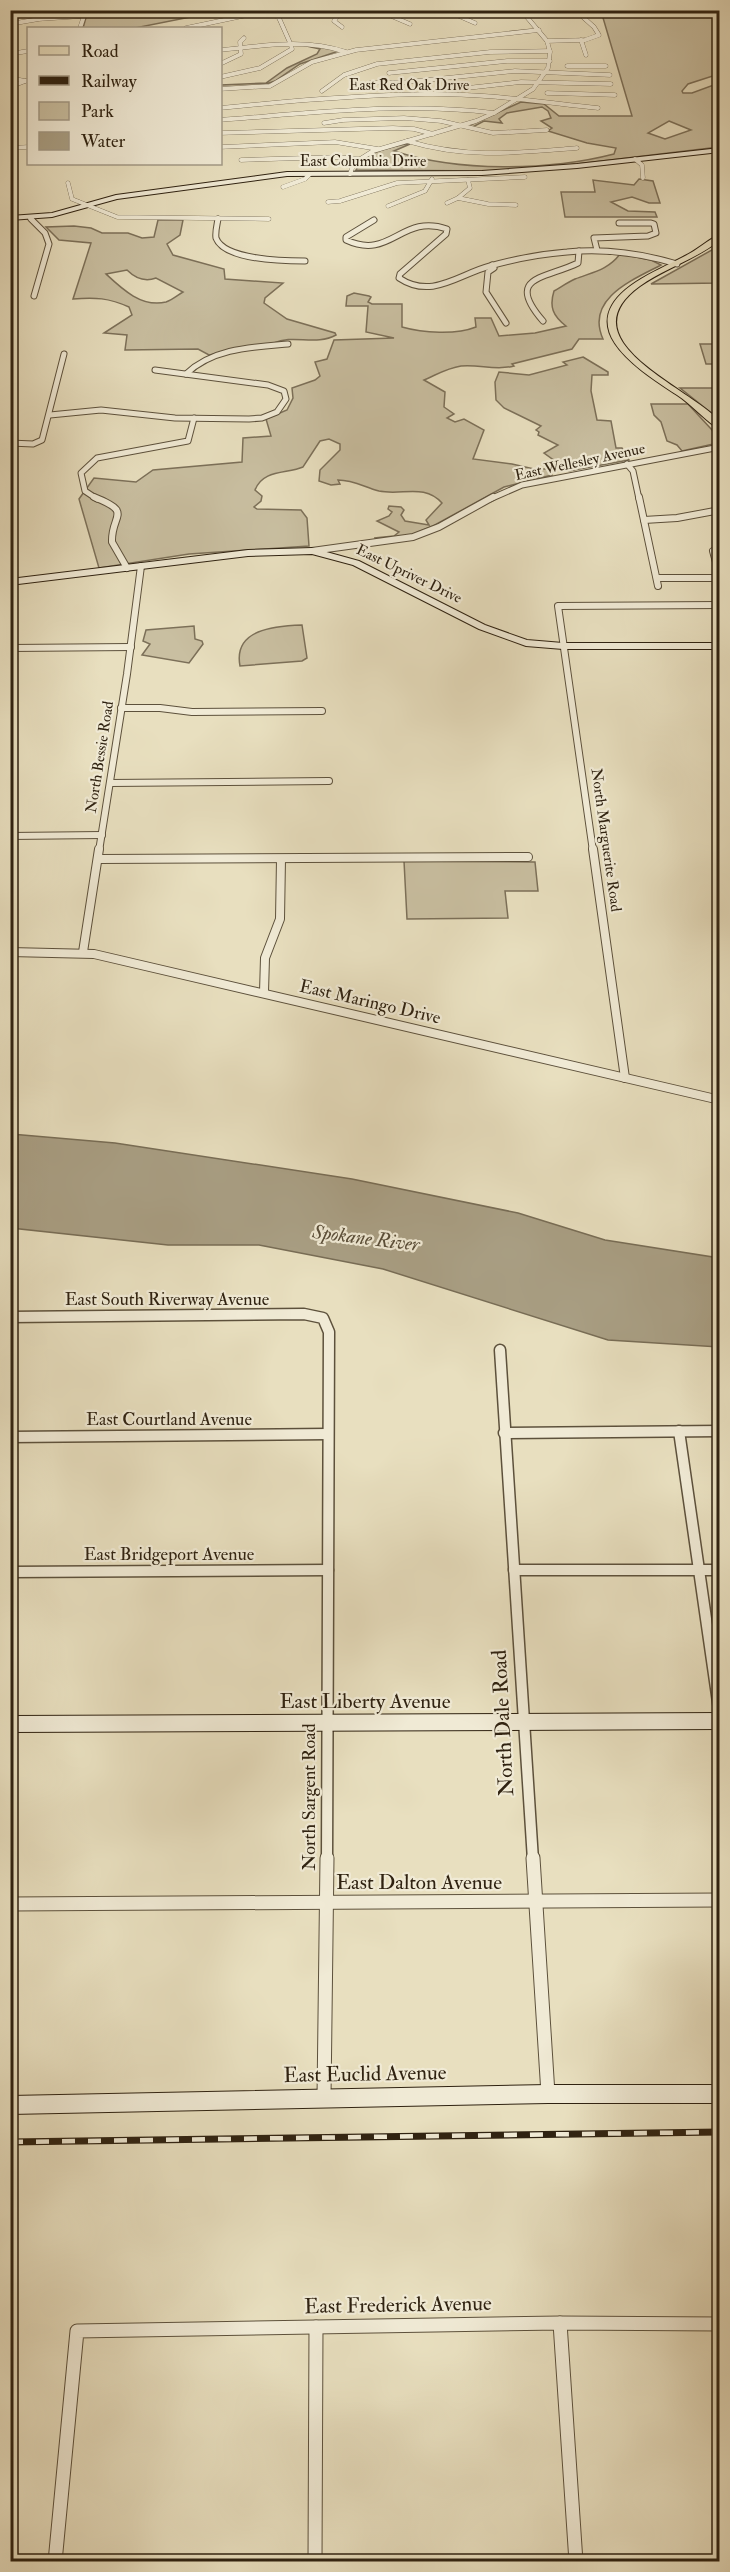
<svg xmlns="http://www.w3.org/2000/svg" width="730" height="2572" font-family="'IM FELL Double Pica',serif">
<rect width="100%" height="100%" fill="#e8dfbf"/>
<filter id="stains"><feTurbulence type="fractalNoise" baseFrequency=".00333" numOctaves="4"/><feColorMatrix values="0 0 0 0 .2 0 0 0 0 .09 0 0 0 0 .02 0 0 0 .5 -.17"/></filter>
<radialGradient id="worn" r=".72"><stop offset=".6" stop-color="#630" stop-opacity="0"/><stop offset="1" stop-color="#630" stop-opacity=".3"/></radialGradient>
<!-- green -->
<g fill="#c9bfa1" stroke="#7c7059" stroke-width="1.5" fill-rule="evenodd">
<path d="M127 10H221V11L135 28H83L87 14H125Z"/>
<path d="M601 11H719V74L688 84 682 91 683 93H692L719 83V147L568 165 489 171 356 170C364 152 388 148 406 144H410L394 151C458 172 548 171 614 154L616 148 587 143 548 131 552 128 541 121 551 118 548 111 542 107 507 113 499 119 502 123 484 121 471 128 468 126 521 102 544 104 559 116H632ZM669 121 691 130 665 139 648 133Z"/>
<path d="M302 45H313L339 51 300 64 275 81 263 85 221 88V85L266 83 287 68 317 54 320 49Z"/>
<path d="M639 179 653 181 660 203H649L632 197 611 202 628 211 655 212 657 217H565L561 192H595L593 180 634 185Z"/>
<path d="M158 220H183L180 235 167 244 173 255 224 269 225 279 283 283 265 298 264 303 287 319 335 333 336 335C316 346 293 334 274 343L209 355 198 349 125 350 127 335 104 333 132 315 129 307C109 298 95 297 73 299L91 243 59 240 46 227 74 226 91 228 102 233H128L142 238 154 237ZM127 270C136 279 145 282 156 278L183 292C178 295 172 300 166 302 142 308 122 289 106 274Z"/>
<path d="M719 246V283L651 284Z"/>
<path d="M620 254 651 260 661 265C632 280 585 299 603 339H579L572 349 512 364 514 366C496 371 479 364 461 366 447 368 436 375 424 380L445 392 444 407 454 414 447 418 455 422 464 419 484 430 473 459 512 464 534 469H546L552 475 504 487 433 526 411 535 377 542 375 538 394 536 399 532 377 521 389 516 392 512 388 509 389 506 401 507 404 510 401 515 405 521 429 525 426 520 442 503C424 483 402 496 379 491 364 487 354 480 338 480L340 484 331 485 319 481 320 470 340 450V444L329 439 320 441 303 467C287 474 263 469 255 490L262 496 261 501 254 507 257 509 301 510 307 518 309 546 189 554 99 568 79 499 94 478 136 482 153 470 242 462 243 438 271 436 266 419 287 410 293 398 292 388 315 380 320 376 315 362 327 359 334 340 394 338 366 332 368 306H346L347 296 354 293 369 296 371 297 368 302 372 304H402V327C423 333 456 335 476 327L475 318H491L499 336 535 333 566 326C553 316 549 307 554 291 561 287 568 282 575 279 593 272 608 270 620 254Z"/>
<path d="M700 344H719V364H706Z"/>
<path d="M583 357 608 372V375H592L591 391 597 420 611 421 616 448H622L629 460 569 471 544 453 558 445 538 435 539 432 536 430 541 426 504 408 496 400 495 382 499 372 529 375 567 365 563 362Z"/>
<path d="M680 388H713L715 395 719 396V419Z"/>
<path d="M651 404H688L712 430 718 443 682 451 677 445 667 441 661 422 654 415Z"/>
<path d="M302 625 307 658 302 661 240 666C233 629 275 626 302 625Z"/>
<path d="M194 626 195 639 202 641 203 644 189 663 142 655 150 644 143 641 146 630Z"/>
<path d="M404 861 535 862 538 891H505L508 918 407 919Z"/>
</g>
<!-- water -->
<path fill="#a99f84" stroke="#786d56" stroke-width="1.5" d="M11 1134 115 1143 352 1179 518 1213 605 1240 719 1258V1347L608 1340 383 1269 259 1245H168L11 1228Z"/>
<g fill="none" stroke-linecap="round" stroke-linejoin="round">
<!-- street-far5 casing -->
<g stroke="#5d513c" stroke-width="4.5">
<g id="street-far5">
<path d="M377 10 410 24"/>
<path d="M445 10 475 23"/>
<path d="M269 11 279 18 291 45"/>
<path d="M10 24 39 19 84 16"/>
<path d="M342 27 334 21 339 14 349 10"/>
<path d="M80 28 85 13"/>
<path d="M186 28 271 10"/>
<path d="M581 40 586 55"/>
<path d="M547 41 585 40 599 35 594 27 575 10"/>
<path d="M220 50C263 46 304 38 346 52"/>
<path d="M10 54 28 51"/>
<path d="M220 64 241 54 240 42 244 38"/>
<path d="M567 66H606"/>
<path d="M389 73 507 61H550"/>
<path d="M220 77 260 68 292 49 291 45"/>
<path d="M10 78 25 81"/>
<path d="M370 83 407 82 515 71 610 75"/>
<path d="M10 87 28 80"/>
<path d="M467 88 521 82 611 84"/>
<path d="M220 89 270 86 312 62 356 50 539 30"/>
<path d="M322 91 344 75 377 64 490 52 550 51"/>
<path d="M547 93 615 95"/>
<path d="M220 108C288 101 356 95 425 94 483 93 541 102 598 108"/>
<path d="M220 120C312 113 402 102 494 113"/>
<path d="M324 123 343 120 404 118 441 121 493 133 547 130"/>
<path d="M220 133 393 128 414 129 433 134"/>
<path d="M407 141C467 159 516 153 577 148"/>
<path d="M220 147 335 142 378 149"/>
<path d="M10 148 28 147"/>
<path d="M635 159 642 165 643 178"/>
<path d="M241 160 338 157 359 159"/>
<path d="M350 174 354 163 373 151 476 121 494 113 533 89 548 68 550 52 547 41 521 10"/>
<path d="M68 183 72 199 117 217 269 219"/>
<path d="M283 187 305 179 310 174"/>
<path d="M458 198 488 204 516 205"/>
<path d="M328 202 340 201 397 183 525 177"/>
<path d="M447 203 458 198 470 188 468 180"/>
<path d="M388 206 425 191 432 179"/>
<path d="M30 218 33 221"/>
<path d="M218 221V218"/>
</g>
</g>
<!-- street-far4 casing -->
<g stroke="#5d513c" stroke-width="7">
<g id="street-far4">
<path d="M31 219 45 233 49 244 34 296"/>
<path d="M218 219C217 225 215 232 216 238 224 260 285 261 305 261"/>
<path d="M374 220 346 237V240C391 261 401 213 447 229L446 234 400 274 399 278C432 300 459 274 490 266 515 259 541 254 567 252 606 248 640 253 677 264"/>
<path d="M597 250 594 238 648 236 656 233 654 224 651 223H619"/>
<path d="M492 265 494 268 488 272 486 292 506 323"/>
<path d="M543 321C504 276 545 279 578 263L579 251"/>
<path d="M186 374C213 348 253 347 288 344"/>
<path d="M50 415 101 410 175 418 249 419 262 418 277 412 286 399 284 391 268 385 155 370"/>
<path d="M10 443 33 444 42 440 64 354"/>
<path d="M627 464 633 471 639 499"/>
<path d="M97 499 85 491 81 473 97 458 188 441 194 418"/>
<path d="M490 499 522 485 720 447"/>
</g>
</g>
<!-- street-far3 casing -->
<g stroke="#5d513c" stroke-width="8">
<g id="street-far3">
<path d="M94 497C134 513 111 514 112 542L127 568"/>
<path d="M639 497 658 586"/>
<path d="M644 520 677 518 720 510"/>
<path d="M312 551 413 537 439 527 493 497"/>
<path d="M713 551 720 577"/>
<path d="M657 578H720"/>
<path d="M10 648 131 647"/>
<path d="M121 708H160L192 712 322 711"/>
<path d="M110 783 329 781"/>
<path d="M10 836 102 835"/>
<path d="M99 851 127 674 141 566"/>
<path d="M593 851 558 606 720 605"/>
</g>
</g>
<!-- street-far2 casing -->
<g stroke="#5d513c" stroke-width="10">
<g id="street-far2">
<path d="M593 849 625 1078"/>
<path d="M99 859 528 857"/>
<path d="M10 952 94 954 720 1100"/>
<path d="M83 952 99 849"/>
<path d="M264 992 265 958 280 919 281 859"/>
</g>
</g>
<!-- street-far1 casing -->
<g stroke="#5d513c" stroke-width="13">
<g id="street-far1">
<path d="M10 1317 304 1314 323 1318 329 1332 327 1860"/>
<path d="M500 1350 533 1860"/>
<path d="M679 1431 720 1716"/>
<path d="M504 1433 720 1431"/>
<path d="M10 1437 328 1434"/>
<path d="M514 1570H720"/>
<path d="M10 1572 328 1570"/>
</g>
</g>
<!-- street casing -->
<g stroke="#5d513c" stroke-width="15">
<g id="street">
<path d="M533 1858 548 2094"/>
<path d="M10 1904 720 1900"/>
<path d="M324 2097 327 1858"/>
<path d="M560 2323 576 2562"/>
<path d="M55 2562 77 2331 560 2323 720 2324"/>
<path d="M315 2562 316 2327"/>
</g>
</g>
<!-- secondary casing -->
<g stroke="#2f2211" stroke-width="2">
<g id="secondary">
<path d="M720 148V152L577 168 482 175 287 176 117 199 52 217 10 220V216L52 213 116 195 287 172 482 171 577 164Z"/>
<path d="M312 548 359 561 485 625 527 640 563 643H720V649H563L526 646 479 629 353 565 312 554 248 556 10 585V579L248 550Z"/>
<path d="M720 1713V1729L10 1732V1716Z"/>
<path d="M548 2085H720V2103H548L10 2114V2096Z"/>
</g>
</g>
<!-- primary casing -->
<g stroke="#2f2211" stroke-width="2">
<path id="primary" d="M720 234V240C695 260 665 268 640 286 565 340 686 386 720 421V430C708 423 691 404 677 395 636 368 569 326 636 282 651 272 668 265 685 256 697 250 708 240 720 234Z"/>
</g>
<!-- street-far5 -->
<use href="#street-far5" stroke="#f0ead5" stroke-width="4"/>
<!-- street-far4 -->
<use href="#street-far4" stroke="#f0ead5" stroke-width="5"/>
<!-- street-far3 -->
<use href="#street-far3" stroke="#f0ead5" stroke-width="6"/>
<!-- street-far2 -->
<use href="#street-far2" stroke="#f0ead5" stroke-width="8"/>
<!-- street-far1 -->
<use href="#street-far1" stroke="#f0ead5" stroke-width="10"/>
<!-- street -->
<use href="#street" stroke="#f0ead5" stroke-width="13"/>
<!-- secondary -->
<use href="#secondary" fill="#f0ead5" fill-rule="evenodd"/>
<!-- primary -->
<use href="#primary" fill="#e8dfbf" fill-rule="evenodd"/>
<!-- rail casing -->
<g stroke="#2f2211" stroke-width="7">
<path id="rail" d="M10 2142 720 2132"/>
</g>
<!-- rail -->
<use href="#rail" stroke="#f0ead5" stroke-width="4.5" stroke-dasharray="13" stroke-linecap="butt"/>
</g>
<g text-anchor="middle" dominant-baseline="central" stroke-width="4.5" stroke-linejoin="round" paint-order="stroke">
<!-- far-street labels -->
<g font-size="15" fill="#2f2211" stroke="#f0ead5">
<text x="409" y="85">East Red Oak Drive</text>
<text x="363" y="161">East Columbia Drive</text>
<text transform="translate(580 462) rotate(-12)">East Wellesley Avenue</text>
<text transform="translate(409 574) rotate(26)">East Upriver Drive</text>
<text transform="translate(100 757) rotate(-81)">North Bessie Road</text>
<text transform="translate(606 840) rotate(82)">North Marguerite Road</text>
</g>
<!-- street labels -->
<g font-size="18" fill="#2f2211" stroke="#f0ead5">
<text transform="translate(370 1002) rotate(13)">East Maringo Drive</text>
<text x="167" y="1299">East South Riverway Avenue</text>
<text x="169" y="1419">East Courtland Avenue</text>
<text x="169" y="1554">East Bridgeport Avenue</text>
<text transform="translate(309 1797) rotate(-90)">North Sargent Road</text>
</g>
<!-- water labels -->
<g font-size="20" font-style="italic" fill="#5a4e39" stroke="#f0ead5">
<text transform="translate(366 1238) rotate(7)">Spokane River</text>
</g>
<!-- near-street labels -->
<g font-size="21" fill="#2f2211" stroke="#f0ead5">
<text x="365" y="1701">East Liberty Avenue</text>
<text transform="translate(503 1723) rotate(-93)">North Dale Road</text>
<text x="419" y="1882">East Dalton Avenue</text>
<text transform="translate(365 2074) rotate(-1)">East Euclid Avenue</text>
<text transform="translate(398 2305) rotate(-1)">East Frederick Avenue</text>
</g>
</g>
<!-- margin -->
<rect width="730" height="2572" fill="none" stroke="#e8dfbf" stroke-width="36"/>
<rect x="12" y="12" width="706" height="2548" fill="none" stroke="#2f2211" stroke-width="3"/>
<rect x="18" y="18" width="694" height="2536" fill="none" stroke="#2f2211" stroke-width="1.5"/>
<!-- legend -->
<rect x="27" y="27" width="195" height="138" fill="#f0ead5" stroke="#a39a87" stroke-width="1.5"/>
<rect x="39" y="46" width="30" height="9" fill="#e8dfbf" stroke="#a39a87" stroke-width="1.5"/>
<text x="81" y="57" font-size="18" fill="#2f2211">Road</text>
<rect x="39" y="76" width="30" height="9" fill="#2f2211" stroke="#a39a87" stroke-width="1.5"/>
<text x="81" y="87" font-size="18" fill="#2f2211">Railway</text>
<rect x="39" y="102" width="30" height="18" fill="#c9bfa1" stroke="#a39a87" stroke-width="1.5"/>
<text x="81" y="117" font-size="18" fill="#2f2211">Park</text>
<rect x="39" y="132" width="30" height="18" fill="#a99f84" stroke="#a39a87" stroke-width="1.5"/>
<text x="81" y="147" font-size="18" fill="#2f2211">Water</text>
<rect width="100%" height="100%" filter="url(#stains)"/>
<rect width="100%" height="100%" fill="url(#worn)"/>
</svg>
